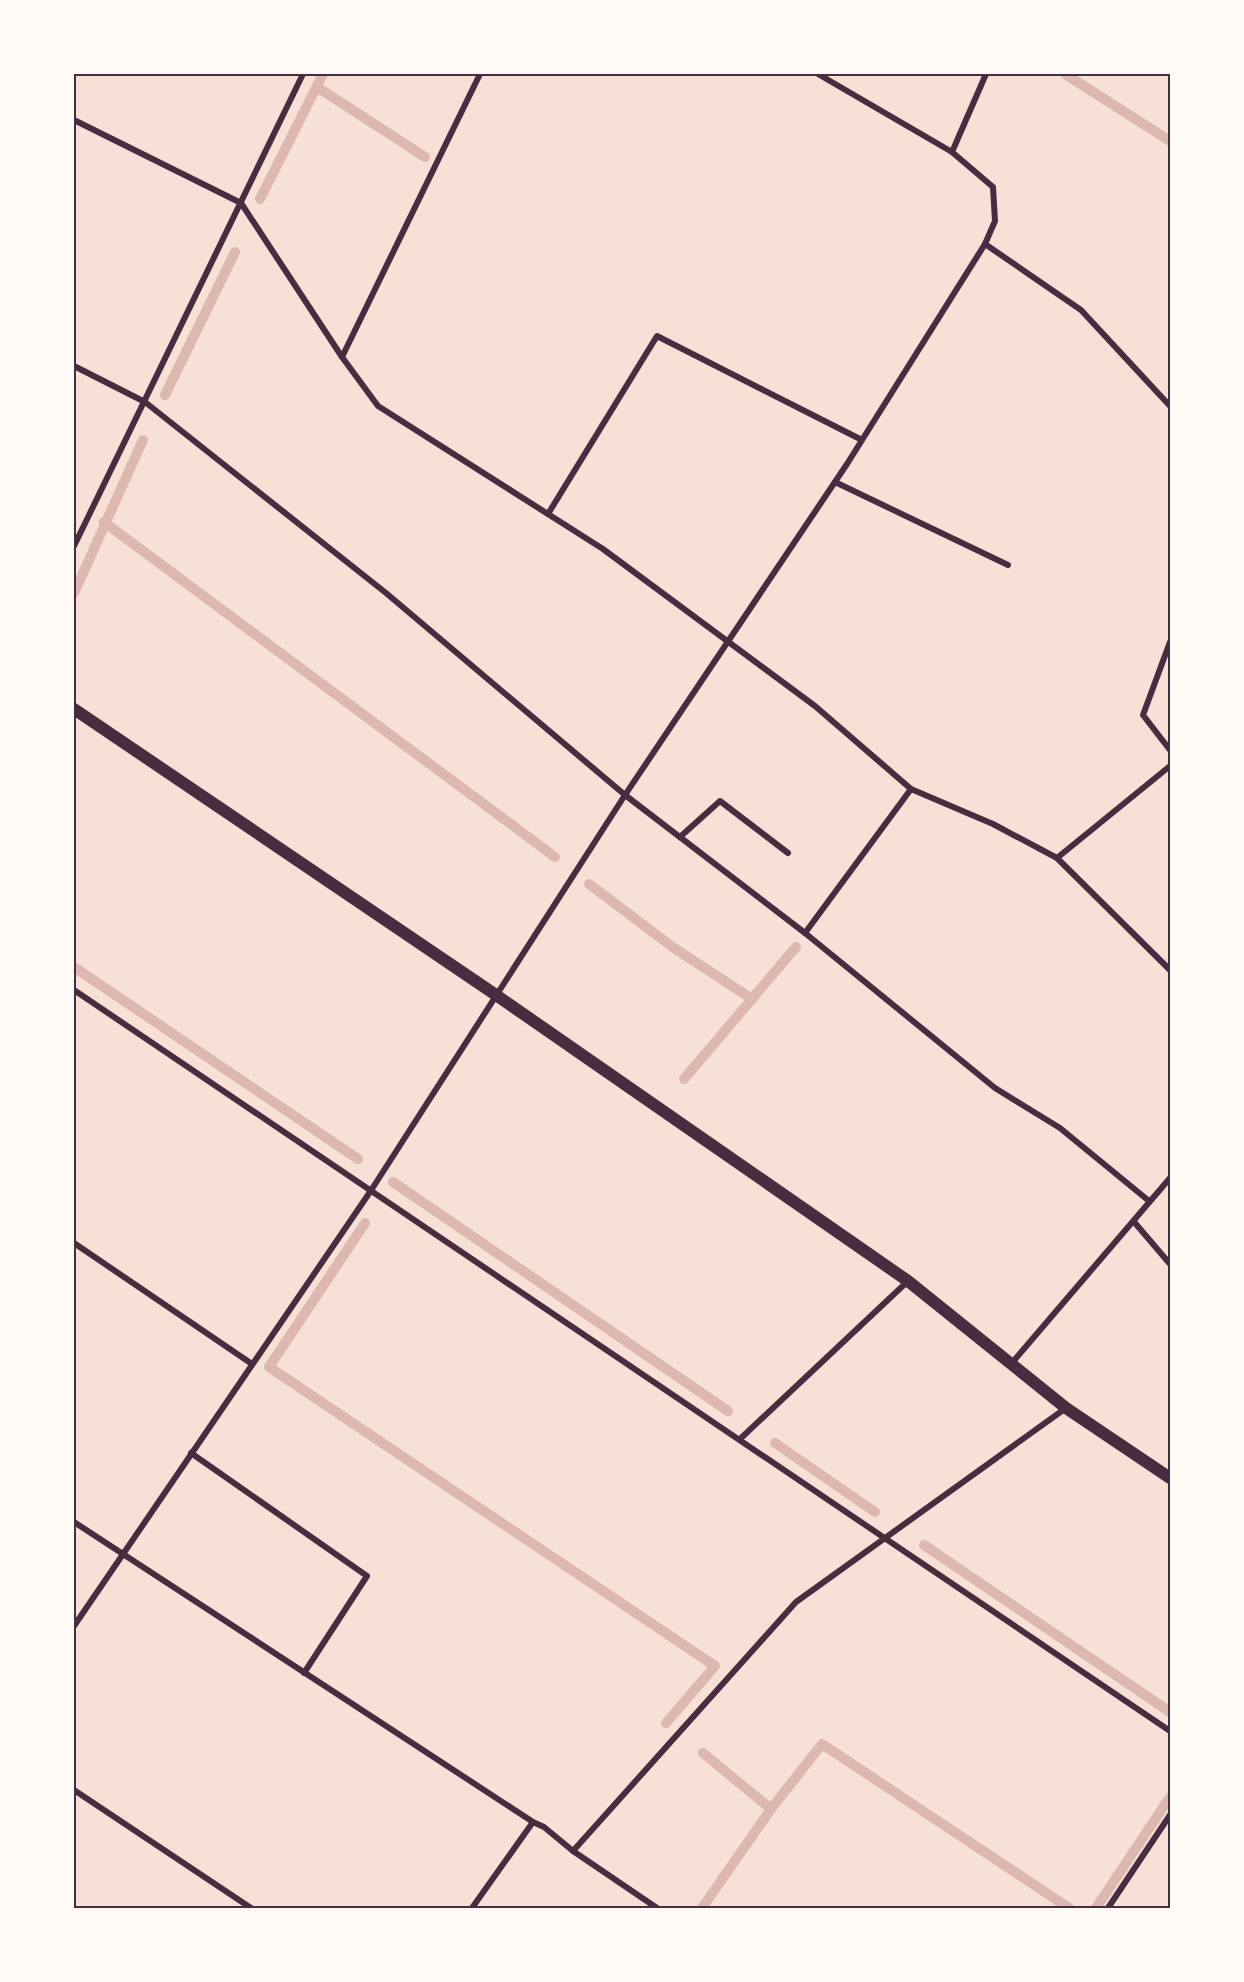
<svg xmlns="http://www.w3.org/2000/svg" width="1244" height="1982" font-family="'Nunito Sans',sans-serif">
<rect width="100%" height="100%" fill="#f7e1d7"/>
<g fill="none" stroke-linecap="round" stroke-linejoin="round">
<!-- stream -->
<g stroke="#dcb8b0" stroke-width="10">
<path d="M1065 74 1170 141"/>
<path d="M317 87 425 157"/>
<path d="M260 199 323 74"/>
<path d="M165 395 235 252"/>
<path d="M104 522 555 857"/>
<path d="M74 593 143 440"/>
<path d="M589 884 674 948 752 999"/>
<path d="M74 967 358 1159"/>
<path d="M684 1079 796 947"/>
<path d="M393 1182 728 1411"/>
<path d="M365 1223 269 1367 715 1666 666 1723"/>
<path d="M775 1443 875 1512"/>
<path d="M924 1545 1170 1712"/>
<path d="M703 1753 771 1809 822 1744 1069 1908"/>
<path d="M702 1908 771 1809"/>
<path d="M1096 1908 1170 1797"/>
</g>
<!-- minor -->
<g stroke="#4a2c40" stroke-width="6">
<path d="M818 74 952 152"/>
<path d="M74 120 241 203 342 357 378 406 603 549 815 706 911 789 993 824 1057 858 1170 970"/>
<path d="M985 244 1081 310 1170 406"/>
<path d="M342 357 480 74"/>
<path d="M74 366 145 402 386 593 625 795 805 933 995 1088 1060 1128 1149 1201"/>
<path d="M835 482 1008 565"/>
<path d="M548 514 657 336 862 440"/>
<path d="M74 546 303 74"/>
<path d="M1170 642 1143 715 1170 750"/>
<path d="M680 837 720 801 788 853"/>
<path d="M1057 858 1170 766"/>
<path d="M805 933 911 789"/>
<path d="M74 990C438 1239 806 1482 1170 1731"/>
<path d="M1135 1223 1170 1264"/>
<path d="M74 1243 252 1364"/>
<path d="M1011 1364 1170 1178"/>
<path d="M740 1439 908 1281"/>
<path d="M191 1453 367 1576 304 1673"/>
<path d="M74 1522 533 1822"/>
<path d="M74 1626 370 1192 625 795 847 464 985 244 995 221 993 187 952 152 986 74"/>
<path d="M74 1790 251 1908"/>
<path d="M573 1851 657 1908"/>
<path d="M472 1908 533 1822 544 1827 573 1851 796 1602 1066 1408"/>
<path d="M1108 1908 1170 1815"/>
</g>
<!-- secondary -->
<path stroke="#4a2c40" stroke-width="12" d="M74 709 496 995 908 1281 1066 1408 1170 1478"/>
</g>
<!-- border -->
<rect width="1244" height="1982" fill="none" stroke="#fffaf5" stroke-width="150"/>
<rect x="75" y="75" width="1094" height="1832" fill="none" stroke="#4a2c40" stroke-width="2"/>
</svg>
